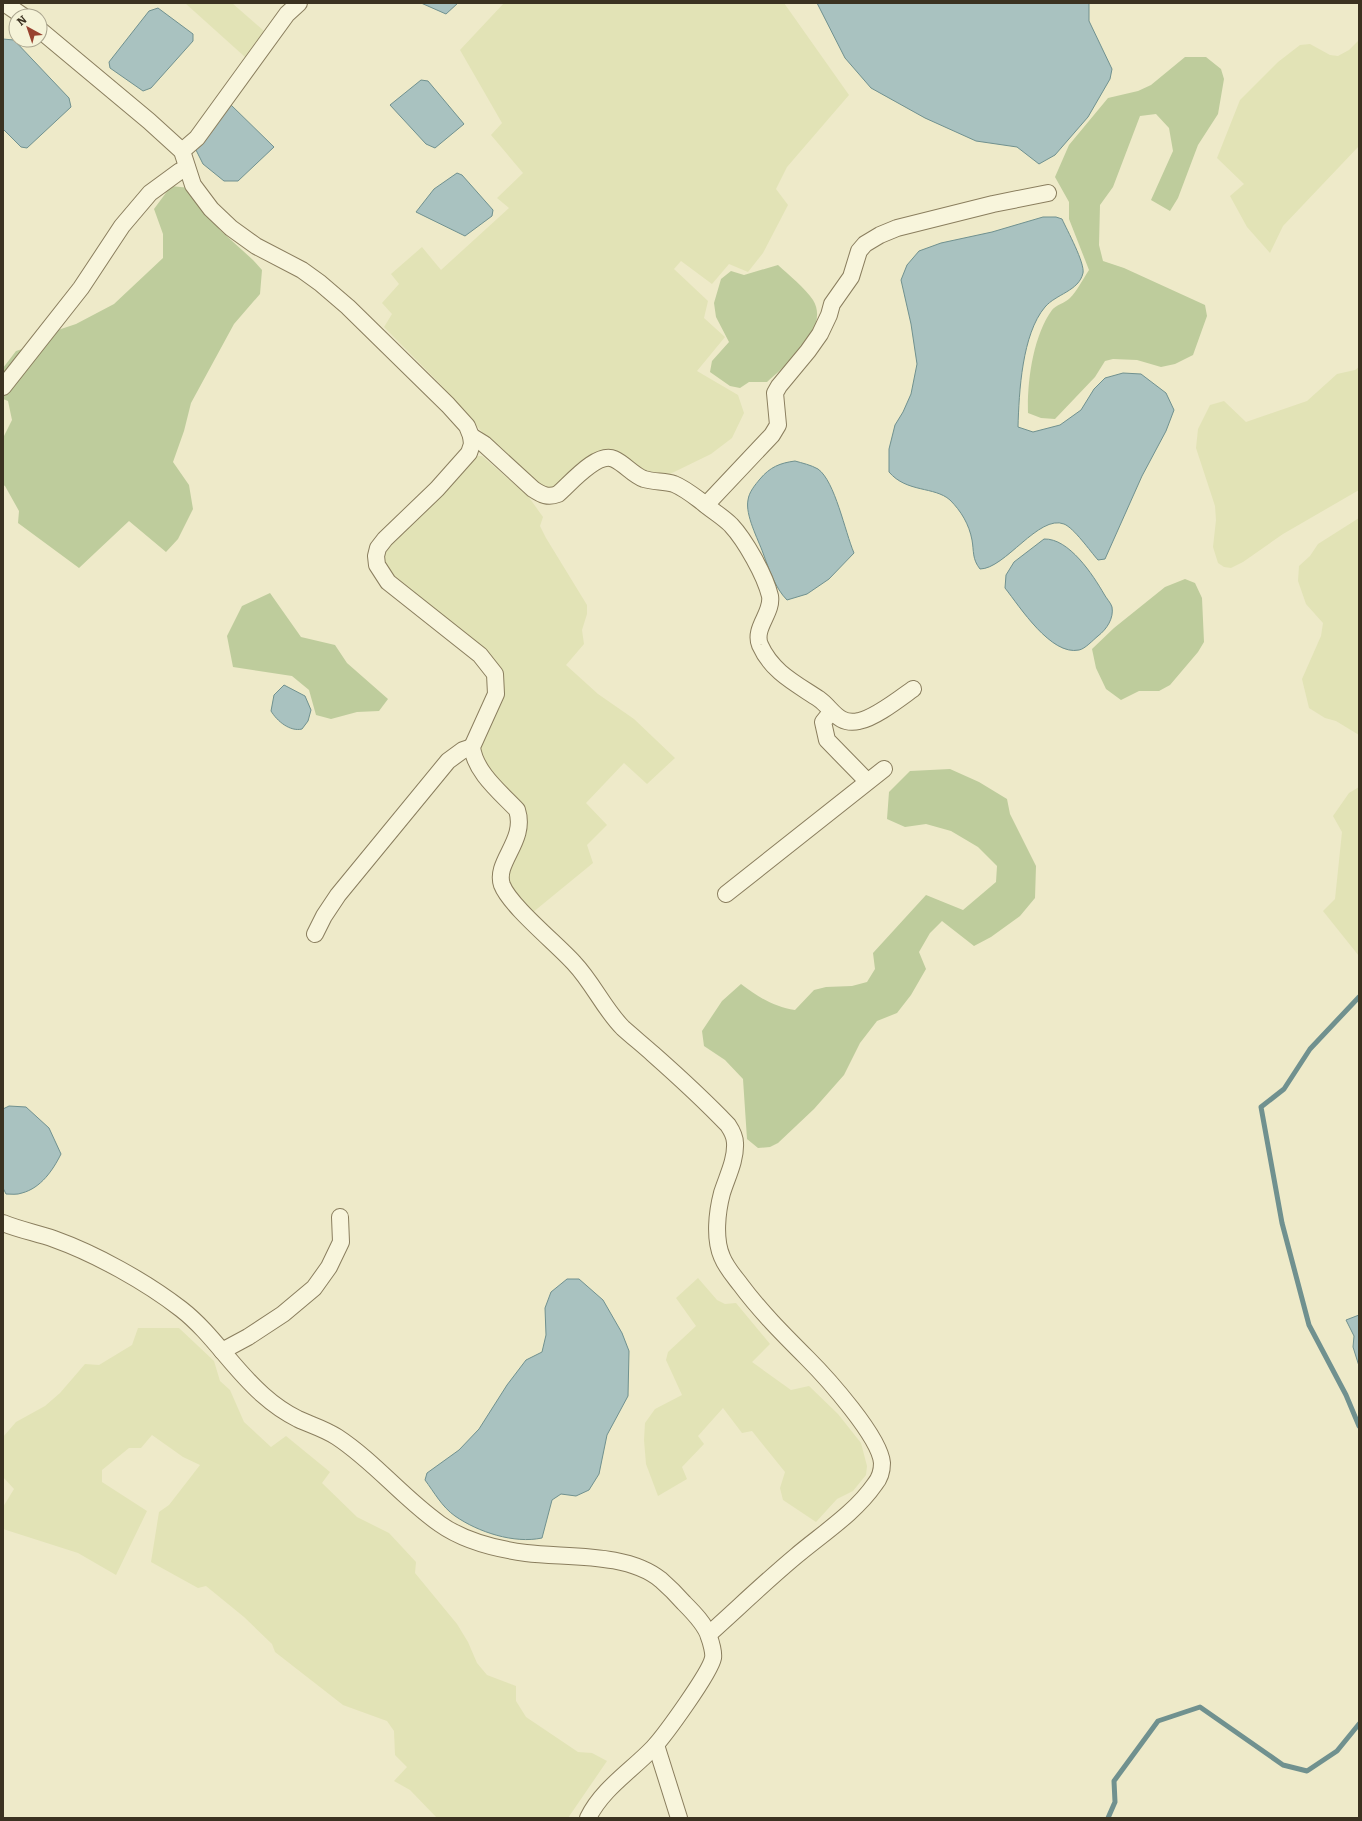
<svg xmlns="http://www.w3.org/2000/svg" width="1362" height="1821" font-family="Bitter,serif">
<rect width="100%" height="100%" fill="#eeeac9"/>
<!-- farmland -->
<g fill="#e2e3b6">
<path d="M185 3H232L264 31 245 57Z"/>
<path d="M504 3H784L849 95 787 167 776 189 788 205 763 253 748 272 729 264 712 284 681 261 674 269 708 301 704 318 725 337 697 371 738 395 744 413 732 438 711 454 670 474 645 471 614 452 558 486 550 489 540 484 531 478 489 440 440 384 384 327 392 314 382 303 399 284 391 274 422 247 441 270 509 208 497 198 523 173 491 135 502 123 460 50Z"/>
<path d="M1359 40V146L1283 226 1270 253 1247 227 1230 196 1244 184 1217 158 1240 100 1278 62 1300 45 1310 44 1330 55 1338 56 1349 50Z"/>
<path d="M1359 367V490L1283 534 1243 562 1231 568 1224 567 1218 563 1213 547 1216 520 1215 506 1196 448 1198 429 1210 405 1224 401 1246 422 1307 401 1337 374 1355 370Z"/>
<path d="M476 456H482L528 496 543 517 540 526 546 538 587 605V614L582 630 584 644 566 665 598 694 634 719 675 758 647 784 624 763 586 803 607 825 587 845 593 863 532 913 510 890 505 874 526 831 525 816 490 774 477 750 502 689 391 575 385 567 381 552Z"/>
<path d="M1359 518V735L1336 721 1325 718 1309 708 1302 679 1321 636 1323 623 1306 604 1298 581 1299 566 1310 556 1318 544Z"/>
<path d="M1359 787V956L1323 911 1335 899 1342 832 1333 816 1349 793Z"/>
<path d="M698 1278 717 1300 725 1304 736 1303 770 1344 752 1362 791 1390 809 1386 838 1414 861 1443 867 1466 866 1475 853 1491 837 1499 816 1522 783 1500 780 1488 785 1472 752 1431 742 1433 723 1408 698 1436 704 1444 682 1467 687 1479 658 1496 646 1464 644 1440 645 1423 655 1409 682 1395 666 1360 668 1352 696 1326 676 1298Z"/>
<path d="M138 1328H179L214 1361 220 1381 230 1390 244 1422 271 1447 286 1436 330 1472 322 1483 357 1517 389 1533 416 1562 415 1573 457 1624 468 1642 477 1663 487 1675 516 1686V1701L526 1717 578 1752 592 1753 607 1761 568 1818H437L410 1790 394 1781 407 1767 395 1755 394 1731 387 1721 343 1705 275 1652 272 1644 244 1617 206 1586 198 1588 151 1562 159 1512 169 1505 200 1465 183 1457 152 1435 141 1448H129L102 1470V1482L147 1511 116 1575 78 1553 3 1529V1507L14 1489 3 1477V1437L16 1422 45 1406 60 1393 85 1364 99 1365 132 1345Z"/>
</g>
<!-- green -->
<g fill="#becc9c">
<path d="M1185 57H1206L1221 69 1224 79 1218 114 1198 145 1178 198 1170 211 1151 200 1173 151 1169 128 1156 114 1140 116 1113 187 1100 205 1099 245 1103 261 1124 268 1205 305 1207 316 1193 355 1175 364 1161 367 1137 360 1113 359 1105 361 1095 377 1055 419 1041 418 1028 413C1027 382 1033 336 1052 310 1056 305 1065 303 1070 298 1077 291 1083 279 1089 270L1069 219V202L1055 177 1069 145 1108 98 1138 91 1151 85Z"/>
<path d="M171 186 190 188 220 230 253 260 262 270 260 294 234 324 191 403 184 431 173 462 189 485 193 509 178 539 166 552 129 521 79 568 18 523 19 511 5 486 3 485V438L12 420 8 401 3 399V368L16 351 37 344 52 332 76 324 114 304 163 258V234L154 209Z"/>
<path d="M778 265C788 274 806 289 813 300 831 329 785 366 767 382H749L740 388 730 386 710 372 712 361 729 342 716 317 714 303 721 279 731 271 744 275Z"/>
<path d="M1185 579 1195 583 1202 598 1204 642 1198 652 1170 685 1159 691H1139L1121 700 1106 689 1096 668 1092 649 1114 628 1165 587Z"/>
<path d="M270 593 301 637 335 645 347 663 388 699 379 711 357 712 331 719 316 715 309 690 292 676 233 667 227 636 242 606Z"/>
<path d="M950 769 979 782 1007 799 1010 814 1036 866 1035 898 1020 916 991 937 974 946 942 921 930 933 919 952 926 969 911 995 897 1013 877 1021 860 1043 844 1075 814 1109 778 1143 770 1147 758 1148 747 1139 743 1079 725 1060 704 1046 702 1031 722 1001 741 984C758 997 774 1007 795 1010L814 990 826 987 852 986 867 982 875 969 873 953 926 895 963 910 996 882 997 866 978 847 951 831 926 824 905 827 887 819 889 792 910 771Z"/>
</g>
<!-- water -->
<g fill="#a9c2c0" stroke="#70918f">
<path d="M421 3H458L446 14Z"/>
<path d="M817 3H1089V21L1112 69 1110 79 1088 117 1055 155 1039 164 1017 147 976 141 925 118 871 88 845 58Z"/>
<path d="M158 8 193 34V41L151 88 143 91 110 68 109 62 149 11Z"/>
<path d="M3 39 14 40 69 98 71 107 27 148 21 147 3 129Z"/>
<path d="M421 80 428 81 464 124 435 148 426 144 390 105Z"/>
<path d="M230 104 274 147 238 181H224L203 164 196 150Z"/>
<path d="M457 173 462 175 493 210 492 216 465 236 416 212 434 189Z"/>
<path d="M1043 217H1056L1062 219C1067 230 1085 263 1083 273 1079 291 1056 294 1045 307 1022 334 1019 392 1018 427L1033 432 1060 425 1081 410 1094 389 1105 378 1123 373 1141 374 1166 393 1174 410 1166 431 1142 476 1105 559 1098 560C1090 551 1074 528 1064 524 1039 514 1005 569 980 569 972 559 974 551 972 540 969 524 961 511 950 500 934 486 907 493 889 472V449L895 425 903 412 911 394 917 364 911 324 901 280 907 265 919 251 941 243 992 232Z"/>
<path d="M795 461C802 463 811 465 818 469 835 481 845 532 854 553L829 579 807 594 787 600C775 588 769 569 763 553 758 539 745 515 748 500 749 492 755 485 760 479 770 467 780 463 795 461Z"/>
<path d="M1044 539C1069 538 1093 575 1104 594 1106 598 1111 603 1112 607 1114 618 1107 629 1098 636 1093 640 1085 649 1079 650 1051 656 1020 607 1005 588L1006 575 1014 562Z"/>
<path d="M284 685 305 696 311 710 308 721 302 729C290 732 277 721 271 711L274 695Z"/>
<path d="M9 1106 26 1107 49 1128 61 1154C53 1170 41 1188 22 1193 17 1195 11 1194 6 1194L3 1188V1109Z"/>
<path d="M567 1279H579L603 1300 622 1333 629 1351 628 1396 607 1435 599 1474 589 1490 576 1496 561 1494 552 1500 542 1538C514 1544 478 1532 455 1516 442 1507 434 1492 425 1480L427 1473 459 1450 479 1429 507 1385 526 1360 542 1352 546 1335 545 1308 551 1292Z"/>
<path d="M1359 1315V1366L1353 1347 1354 1336 1346 1320Z"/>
</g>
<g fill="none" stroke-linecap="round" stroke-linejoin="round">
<!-- stream -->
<g stroke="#70918f" stroke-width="5">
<path d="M1359 997 1310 1049 1284 1089 1261 1107 1282 1223 1309 1325 1346 1395 1359 1426"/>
<path d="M1108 1818 1115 1802 1114 1781 1158 1721 1200 1707 1283 1765 1307 1771 1337 1751 1359 1724"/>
</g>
<!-- minor casing -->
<g stroke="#8a7e5e" stroke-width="18">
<g id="minor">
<path d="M4 3 23 16"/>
<path d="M40 30 149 121 182 151 193 185 211 209 231 228 256 246 302 270 320 283 348 307 448 405 467 426 471 436 472 444 469 453 437 489 385 539 378 548 376 556 377 565 388 582 480 655 495 674 496 694 472 747C475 772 500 792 517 810 527 841 494 862 502 885 510 906 557 944 574 963 593 983 604 1009 623 1028 633 1037 643 1045 653 1054 679 1077 704 1100 728 1125 732 1131 735 1136 735 1143 736 1160 727 1177 722 1193 717 1212 714 1239 722 1257 726 1267 733 1275 740 1284 760 1311 783 1334 807 1358 827 1378 880 1437 882 1463 882 1471 880 1478 875 1484 855 1513 822 1534 796 1556 766 1581 738 1608 709 1634"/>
<path d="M182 151 197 138 287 14 299 3"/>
<path d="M3 387 81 288 122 226 150 193 180 171 187 168"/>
<path d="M471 436 484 444 533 489C542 495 548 498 558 494 570 484 597 451 614 459 625 464 633 475 644 479 654 482 665 481 674 484 684 488 694 496 702 502 711 510 722 516 731 525 745 540 765 575 770 596 773 613 753 628 760 645 772 672 795 683 819 699 832 708 838 726 859 721 875 718 899 699 913 689"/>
<path d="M706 505 772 435 778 425 775 393 779 386 808 351 820 334 829 315 832 304 851 277 859 251 865 244 880 235 897 228 993 204 1048 193"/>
<path d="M831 712 823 722 827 740 867 781"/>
<path d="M726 894 884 769"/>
<path d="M315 934 324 916 338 895 448 761 463 750 472 747"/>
<path d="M3 1223C20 1230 37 1233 54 1239 96 1254 146 1282 181 1309 212 1333 233 1369 263 1395 273 1404 286 1413 298 1419 311 1425 325 1429 337 1437 375 1462 403 1498 440 1524 464 1541 496 1549 526 1553 567 1558 627 1552 661 1580 669 1587 677 1595 684 1603 693 1612 706 1625 709 1637 711 1642 714 1653 713 1658 710 1673 665 1735 653 1748 631 1771 602 1789 588 1818"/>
<path d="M222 1351 248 1337 283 1314 314 1288 329 1267 341 1242 340 1217"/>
<path d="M656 1745 679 1818"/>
</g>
</g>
<!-- minor -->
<use href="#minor" stroke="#f8f5dc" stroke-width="16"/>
</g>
<!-- border -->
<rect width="1362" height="1821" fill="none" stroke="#3b3221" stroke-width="8"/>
<!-- north arrow -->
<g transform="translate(28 28) rotate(320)"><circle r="19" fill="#f5f3d8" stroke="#aba68f"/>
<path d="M0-3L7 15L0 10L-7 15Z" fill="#98422f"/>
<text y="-6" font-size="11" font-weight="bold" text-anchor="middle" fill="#3b3221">N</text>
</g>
</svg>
